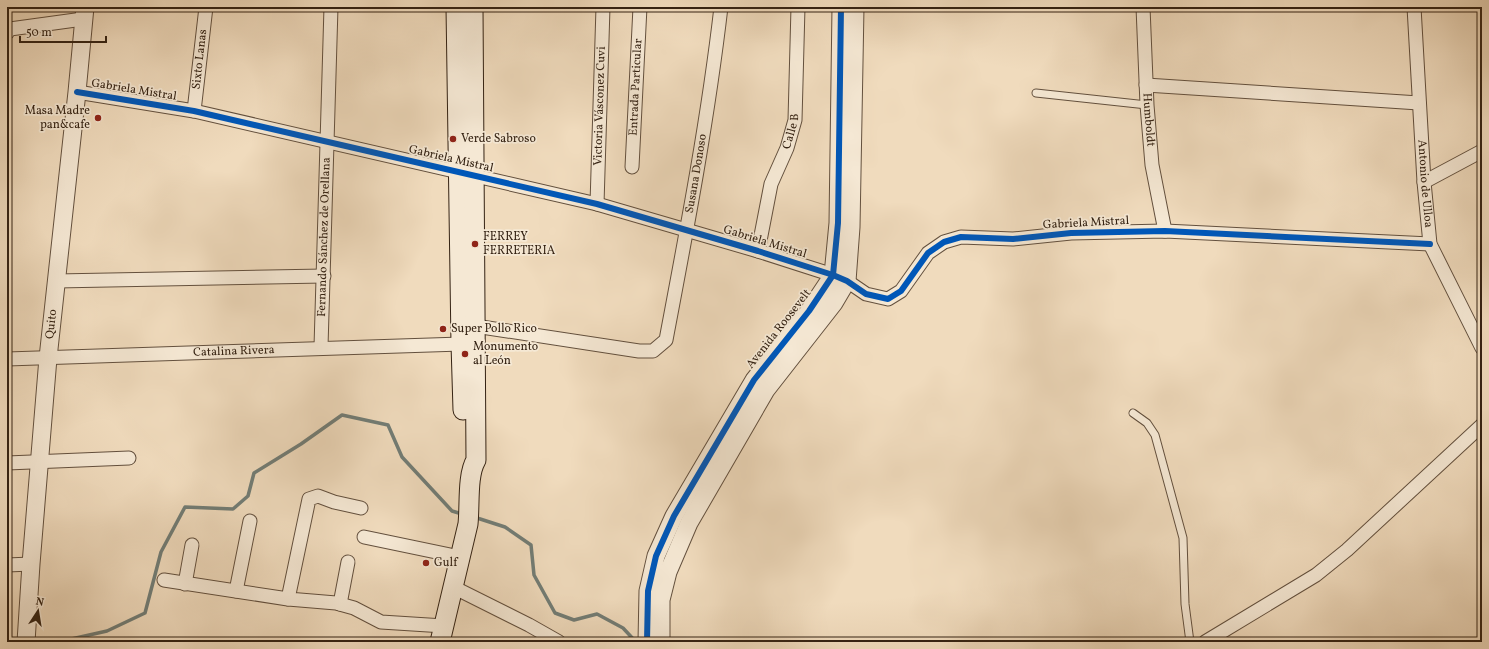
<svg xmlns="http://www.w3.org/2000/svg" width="1489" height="649" font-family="Vollkorn,serif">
<rect width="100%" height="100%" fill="#f0dbbd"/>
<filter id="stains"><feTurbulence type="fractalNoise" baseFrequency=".005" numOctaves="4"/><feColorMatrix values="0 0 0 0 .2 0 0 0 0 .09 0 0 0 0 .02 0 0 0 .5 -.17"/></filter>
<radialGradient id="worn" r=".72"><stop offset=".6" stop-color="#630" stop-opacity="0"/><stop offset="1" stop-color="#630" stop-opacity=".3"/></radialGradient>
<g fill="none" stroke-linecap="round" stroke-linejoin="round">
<!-- stream -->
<g stroke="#727d76" stroke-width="3.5">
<path d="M474 517 505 527 531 545 534 575 555 613 574 620 597 614 623 628 636 642"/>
<path d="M58 642 107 631 145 613 161 552 185 507 233 509 248 496 254 473 301 444 342 415 388 425 402 457 452 511 462 514"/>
</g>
<!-- service casing -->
<g stroke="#63503e" stroke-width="9">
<g id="service">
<path d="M1036 93 1147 105"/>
<path d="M1133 413 1147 423 1155 435 1183 538 1185 604 1190 642"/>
</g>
</g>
<!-- minor casing -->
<g stroke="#63503e" stroke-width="15">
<g id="minor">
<path id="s1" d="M1143 7 1147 105 1152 165 1165 231"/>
<path id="s2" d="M1414 7 1424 182 1430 244 1482 348"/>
<path d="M7 33 10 29 83 19"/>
<path d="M1146 85 1419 103"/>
<path d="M77 92 194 111 597 204 758 251 833 275 847 281 866 294 888 299 901 291 928 253 944 242 961 237 1013 239 1071 233 1165 231 1430 244"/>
<path id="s3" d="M194 111 206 7"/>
<path id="s4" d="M632 167 640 7"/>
<path d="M1424 182 1482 151"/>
<path id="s5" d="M597 204 603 7"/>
<path id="s6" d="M758 251 771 184 787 148 795 120 798 7"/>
<path d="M56 281 324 276"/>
<path id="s7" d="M475 326 639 351H653L666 340C687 229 708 119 721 7"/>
<path id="s8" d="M321 347 331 7"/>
<path id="s9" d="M7 359 461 344"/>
<path d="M7 463 129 458"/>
<path d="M361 508 334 502 318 496 309 499 288 599 336 603 354 608 381 622 444 626"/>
<path d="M364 537 460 557"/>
<path d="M7 565 31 564"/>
<path d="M164 580 288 599"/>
<path d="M185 584 192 545"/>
<path d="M453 587 529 625 559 642"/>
<path d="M236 591 250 521"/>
<path d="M340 604 348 562"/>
<path d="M1205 642 1316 575 1347 550 1482 425"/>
</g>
</g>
<!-- tertiary casing -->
<g stroke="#63503e" stroke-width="19">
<g id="tertiary">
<path id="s10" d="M26 642 31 564 48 358 77 92 85 7"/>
<path d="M647 642 648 591 656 556 674 516 754 380 809 311 833 275 838 223 841 7"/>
<path d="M661 642V600L668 572 689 523 766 390 834 303 847 281 851 227 855 7"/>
</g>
</g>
<!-- secondary casing -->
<g stroke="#342213" stroke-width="21">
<g id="secondary">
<path d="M456 7 461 344 463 410"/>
<path d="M440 642 468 524C470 505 467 475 476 460L473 7"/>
</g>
</g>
<!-- service -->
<use href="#service" stroke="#f5e8d4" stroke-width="7"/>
<!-- minor -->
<use href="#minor" stroke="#f5e8d4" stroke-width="13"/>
<!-- tertiary -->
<use href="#tertiary" stroke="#f5e8d4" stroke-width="17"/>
<!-- secondary -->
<use href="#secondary" stroke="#f5e8d4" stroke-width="19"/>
<!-- cycleway casing -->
<g stroke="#f5e8d4" stroke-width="8">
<g id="cycleway">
<path d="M77 92 194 111 597 204 758 251 833 275 847 281 866 294 888 299 901 291 928 253 944 242 961 237 1013 239 1071 233 1165 231 1430 244"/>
<path d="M647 642 648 591 656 556 674 516 754 380 809 311 833 275 838 223 841 7"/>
</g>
</g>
<!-- cycleway -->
<use href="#cycleway" stroke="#0057b8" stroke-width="6"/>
</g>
<!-- markers -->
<g fill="#8f2418" stroke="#f5e8d4" stroke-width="1.5">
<circle cx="98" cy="118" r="4"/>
<circle cx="453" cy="139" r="4"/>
<circle cx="475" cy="244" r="4"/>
<circle cx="443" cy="329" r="4"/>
<circle cx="465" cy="354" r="4"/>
<circle cx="426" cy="563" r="4"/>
</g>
<g text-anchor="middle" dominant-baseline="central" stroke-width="3.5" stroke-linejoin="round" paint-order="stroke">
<!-- street labels -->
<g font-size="12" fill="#342213" stroke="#f5e8d4">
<text stroke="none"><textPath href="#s3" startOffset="52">Sixto Lanas</textPath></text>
<text stroke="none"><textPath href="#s4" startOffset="80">Entrada Particular</textPath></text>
<text transform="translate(134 90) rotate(9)">Gabriela Mistral</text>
<text stroke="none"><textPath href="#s5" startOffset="98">Victoria Vásconez Cuvi</textPath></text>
<text stroke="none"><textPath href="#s1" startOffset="113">Humboldt</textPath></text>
<text stroke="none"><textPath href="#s6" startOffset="125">Calle B</textPath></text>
<text transform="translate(451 159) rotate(13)">Gabriela Mistral</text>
<text stroke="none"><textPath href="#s7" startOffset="366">Susana Donoso</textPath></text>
<text stroke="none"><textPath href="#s2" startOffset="177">Antonio de Ulloa</textPath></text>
<text transform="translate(1086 223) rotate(-3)">Gabriela Mistral</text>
<text stroke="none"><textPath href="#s8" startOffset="110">Fernando Sánchez de Orellana</textPath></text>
<text transform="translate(765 242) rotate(17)">Gabriela Mistral</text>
<text stroke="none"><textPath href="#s10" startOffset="319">Quito</textPath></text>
<text transform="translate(779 329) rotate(-52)">Avenida Roosevelt</text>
<text stroke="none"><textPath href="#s9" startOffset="227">Catalina Rivera</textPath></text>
</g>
<!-- poi labels -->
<g font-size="12" fill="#342213" stroke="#f5e8d4" text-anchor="start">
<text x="90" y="111" text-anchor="end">Masa Madre<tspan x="90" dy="14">pan&amp;cafe</tspan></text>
<text x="461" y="139">Verde Sabroso</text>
<text x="483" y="237">FERREY<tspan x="483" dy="14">FERRETERIA</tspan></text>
<text x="451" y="329">Super Pollo Rico</text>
<text x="473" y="347">Monumento<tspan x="473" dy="14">al León</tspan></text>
<text x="434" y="563">Gulf</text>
</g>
</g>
<!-- margin -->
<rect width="1489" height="649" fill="none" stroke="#f0dbbd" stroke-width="24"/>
<rect x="8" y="8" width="1473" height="633" fill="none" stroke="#342213" stroke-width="2"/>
<rect x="12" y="12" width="1465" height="625" fill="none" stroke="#342213"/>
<!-- north arrow -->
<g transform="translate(38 611) rotate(12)" stroke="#f5e8d4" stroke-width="3" paint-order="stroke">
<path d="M0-3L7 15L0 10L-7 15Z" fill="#342213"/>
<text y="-6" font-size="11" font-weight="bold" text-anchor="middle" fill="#342213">N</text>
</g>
<!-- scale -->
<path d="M20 36v6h86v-6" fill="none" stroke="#342213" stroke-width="2"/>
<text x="26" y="36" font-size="12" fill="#342213" stroke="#f5e8d4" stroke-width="3" paint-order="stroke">50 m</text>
<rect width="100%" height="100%" filter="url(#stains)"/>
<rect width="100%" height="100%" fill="url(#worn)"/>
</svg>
